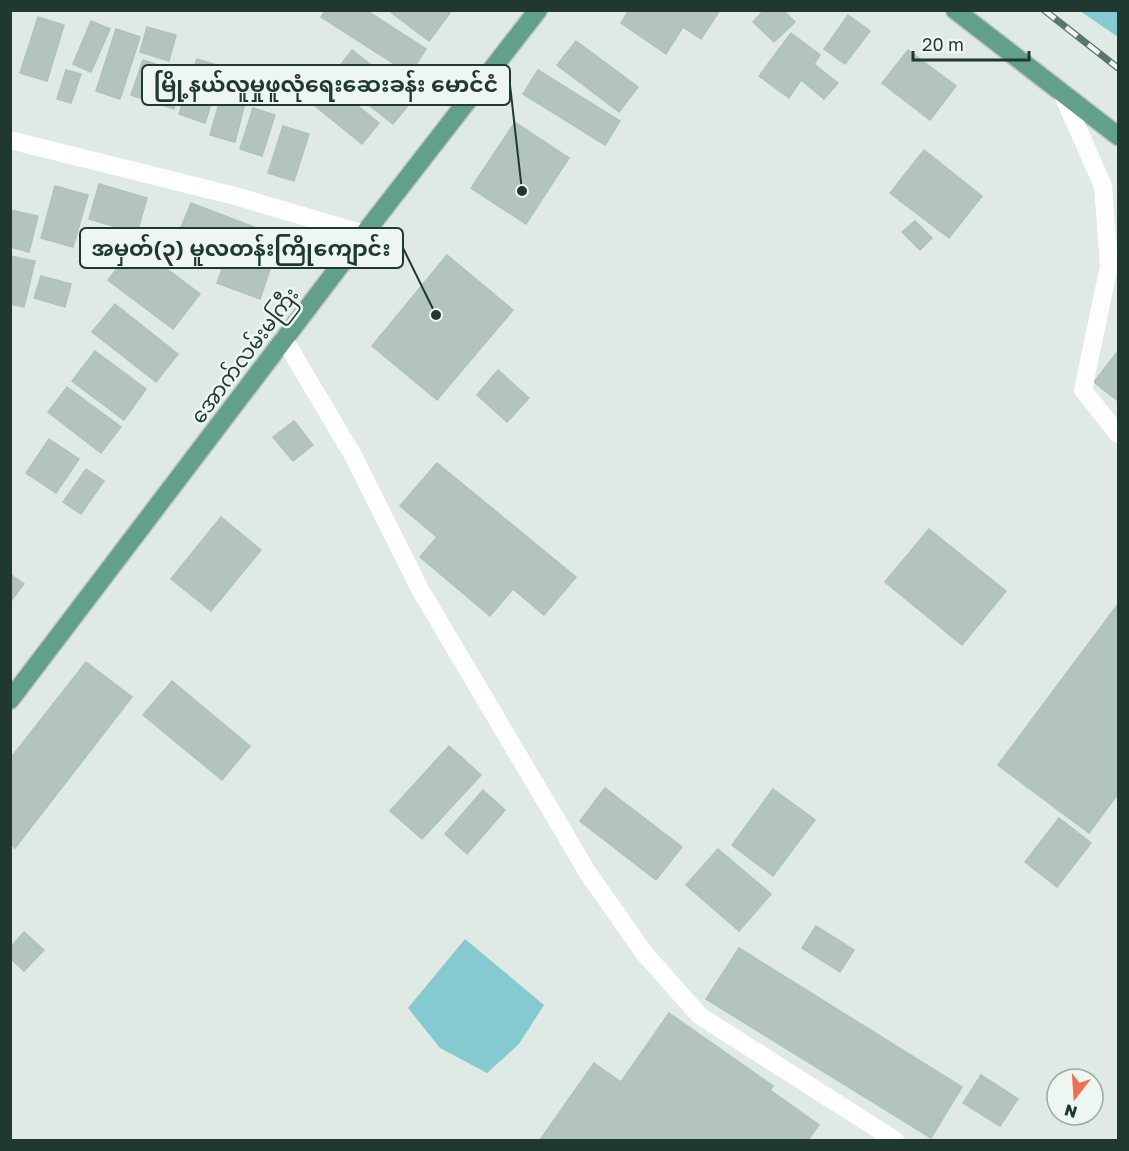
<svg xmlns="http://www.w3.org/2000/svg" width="1129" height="1151" font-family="'Golos Text','Noto Sans Myanmar',sans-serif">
<rect width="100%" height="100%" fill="#deeae3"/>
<!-- water -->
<g fill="#84cad0">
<path d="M1080 11H1118V37Z"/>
<path d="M465 939 544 1005 519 1044 487 1073 440 1048 408 1008Z"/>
</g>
<!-- building -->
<g fill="#b3c4bc" stroke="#b0c3ba" stroke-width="1.5">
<path d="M326 10H366L426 49 410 74 321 17Z"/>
<path d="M388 10H447L450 13 429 41Z"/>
<path d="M629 10H720L701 39 683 27 666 54 621 23Z"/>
<path d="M764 10H783L795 22 774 42 753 22Z"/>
<path d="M848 15 870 31 845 64 824 49Z"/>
<path d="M38 17 64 25 47 81 20 73Z"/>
<path d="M91 21 110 29 91 72 73 64Z"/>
<path d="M147 27 176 35 169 61 140 52Z"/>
<path d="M116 29 140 37 120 99 96 91Z"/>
<path d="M791 33 820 55 814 64 838 83 824 99 801 80 789 98 759 76Z"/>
<path d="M576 41 638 87 619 112 557 65Z"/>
<path d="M352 50 414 98 393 124 332 76Z"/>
<path d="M908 50 956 86 930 120 882 83Z"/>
<path d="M197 59 223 67 205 123 179 114Z"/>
<path d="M143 60 185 74 174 109 131 95Z"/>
<path d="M66 70 81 74 71 103 57 99Z"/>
<path d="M538 70 620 121 605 145 523 94Z"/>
<path d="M332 85 379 123 362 144 315 106Z"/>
<path d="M223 89 247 95 235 142 210 135Z"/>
<path d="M253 108 275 115 262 156 240 149Z"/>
<path d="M515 122 569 158 526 224 471 188Z"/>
<path d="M283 126 309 134 294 181 268 173Z"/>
<path d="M924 150 982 196 949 238 890 193Z"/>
<path d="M99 184 147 198 137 233 89 219Z"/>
<path d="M55 186 88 195 73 247 41 238Z"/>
<path d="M191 203 270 233 258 265 178 235Z"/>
<path d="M10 210 38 216 29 252 10 247Z"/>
<path d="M915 221 932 238 920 250 902 232Z"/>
<path d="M135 245 200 294 173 329 108 280Z"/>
<path d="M228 253 270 269 260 299 217 283Z"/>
<path d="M447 255 513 310 437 400 372 346Z"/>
<path d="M10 256 35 261 24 307 10 304Z"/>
<path d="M41 276 71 284 65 307 34 298Z"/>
<path d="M115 304 178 354 156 382 92 332Z"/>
<path d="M95 351 146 389 124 420 72 381Z"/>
<path d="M1118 351V401L1094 382Z"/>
<path d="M498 370 529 398 507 422 477 395Z"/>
<path d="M67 387 121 427 101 453 48 412Z"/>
<path d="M294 421 313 445 293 461 273 437Z"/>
<path d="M49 439 79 459 56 493 26 473Z"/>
<path d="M437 463 576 577 544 615 513 589 490 616 420 557 437 537 400 506Z"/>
<path d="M86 469 104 481 81 514 63 502Z"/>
<path d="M221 517 261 550 211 611 171 579Z"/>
<path d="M929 529 1006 591 962 645 885 582Z"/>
<path d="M10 574 24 584 10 602Z"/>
<path d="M1118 604V794L1089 833 998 765Z"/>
<path d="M86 662 132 697 15 848 10 844V759Z"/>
<path d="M172 681 250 746 222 780 143 715Z"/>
<path d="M449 746 481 775 422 839 390 811Z"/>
<path d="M605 788 682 847 656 880 580 821Z"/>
<path d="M773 789 815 820 773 876 732 845Z"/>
<path d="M483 790 505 810 467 854 445 834Z"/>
<path d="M1059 818 1091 843 1057 887 1025 862Z"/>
<path d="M718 849 771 894 739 931 686 885Z"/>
<path d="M816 926 854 950 840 972 802 948Z"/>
<path d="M24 932 44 950 24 971 10 958V948Z"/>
<path d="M739 948 962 1087 931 1138 706 999Z"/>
<path d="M669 1013 773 1086 770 1090 819 1125 808 1140H540L594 1063 621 1082Z"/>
<path d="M981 1075 1018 1099 1000 1126 963 1103Z"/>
</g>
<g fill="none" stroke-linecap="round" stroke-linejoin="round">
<!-- major casing -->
<g stroke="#bcc4c1" stroke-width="21">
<g id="major">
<path d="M955 10 1118 136"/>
<path d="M10 700 364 234 538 10"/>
</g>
</g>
<!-- minor -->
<g stroke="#fff" stroke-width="18">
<path d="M1062 93 1103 186 1109 266 1083 390 1118 434"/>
<path d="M10 140 235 196 364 234"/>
<path d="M284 339 354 457 421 591 588 873 644 953 700 1016 895 1140"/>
</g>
<!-- major -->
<use href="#major" stroke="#62a08b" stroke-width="18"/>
<!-- rail casing -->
<g stroke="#59756c" stroke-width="7">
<path id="rail" d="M1044 10 1118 68"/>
</g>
<!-- rail -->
<use href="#rail" stroke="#eef6f2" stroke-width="4.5" stroke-dasharray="14" stroke-linecap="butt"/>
</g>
<g text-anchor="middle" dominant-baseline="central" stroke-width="5" stroke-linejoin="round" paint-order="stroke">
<!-- street labels -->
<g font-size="21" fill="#1f3930" stroke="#eef6f2">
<text transform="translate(244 355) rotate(-53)">အောက်လမ်းမကြီး</text>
</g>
</g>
<!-- callouts -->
<path fill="none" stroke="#1f3930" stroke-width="2" d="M522 191L510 85M436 315L403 248"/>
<g fill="#1f3930" stroke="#eef6f2" stroke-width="2">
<circle cx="522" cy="191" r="6"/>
<circle cx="436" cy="315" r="6"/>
</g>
<g fill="#eef6f2" stroke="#1f3930" stroke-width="2">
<rect x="142" y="65" width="368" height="40" rx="6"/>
<rect x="80" y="228" width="323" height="40" rx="6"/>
</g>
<g font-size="22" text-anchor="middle" font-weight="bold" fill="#1f3930">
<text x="326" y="92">မြို့နယ်လူမှုဖူလုံရေးဆေးခန်း မောင်ငံ</text>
<text x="241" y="256">အမှတ်(၃) မူလတန်းကြိုကျောင်း</text>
</g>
<!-- border -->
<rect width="1129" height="1151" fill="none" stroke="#1f3930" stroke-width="24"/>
<!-- north arrow -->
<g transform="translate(1075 1097) rotate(197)"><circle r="28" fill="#eef6f2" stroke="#9baaa4" stroke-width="1.5"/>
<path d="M0-4.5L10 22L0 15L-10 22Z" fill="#f36d53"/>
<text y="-9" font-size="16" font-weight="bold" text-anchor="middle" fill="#1f3930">N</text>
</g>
<!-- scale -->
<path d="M913 51v9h116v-9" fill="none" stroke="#1f3930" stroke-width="3"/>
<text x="922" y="51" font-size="18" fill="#1f3930" stroke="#eef6f2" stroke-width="4.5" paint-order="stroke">20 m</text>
</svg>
